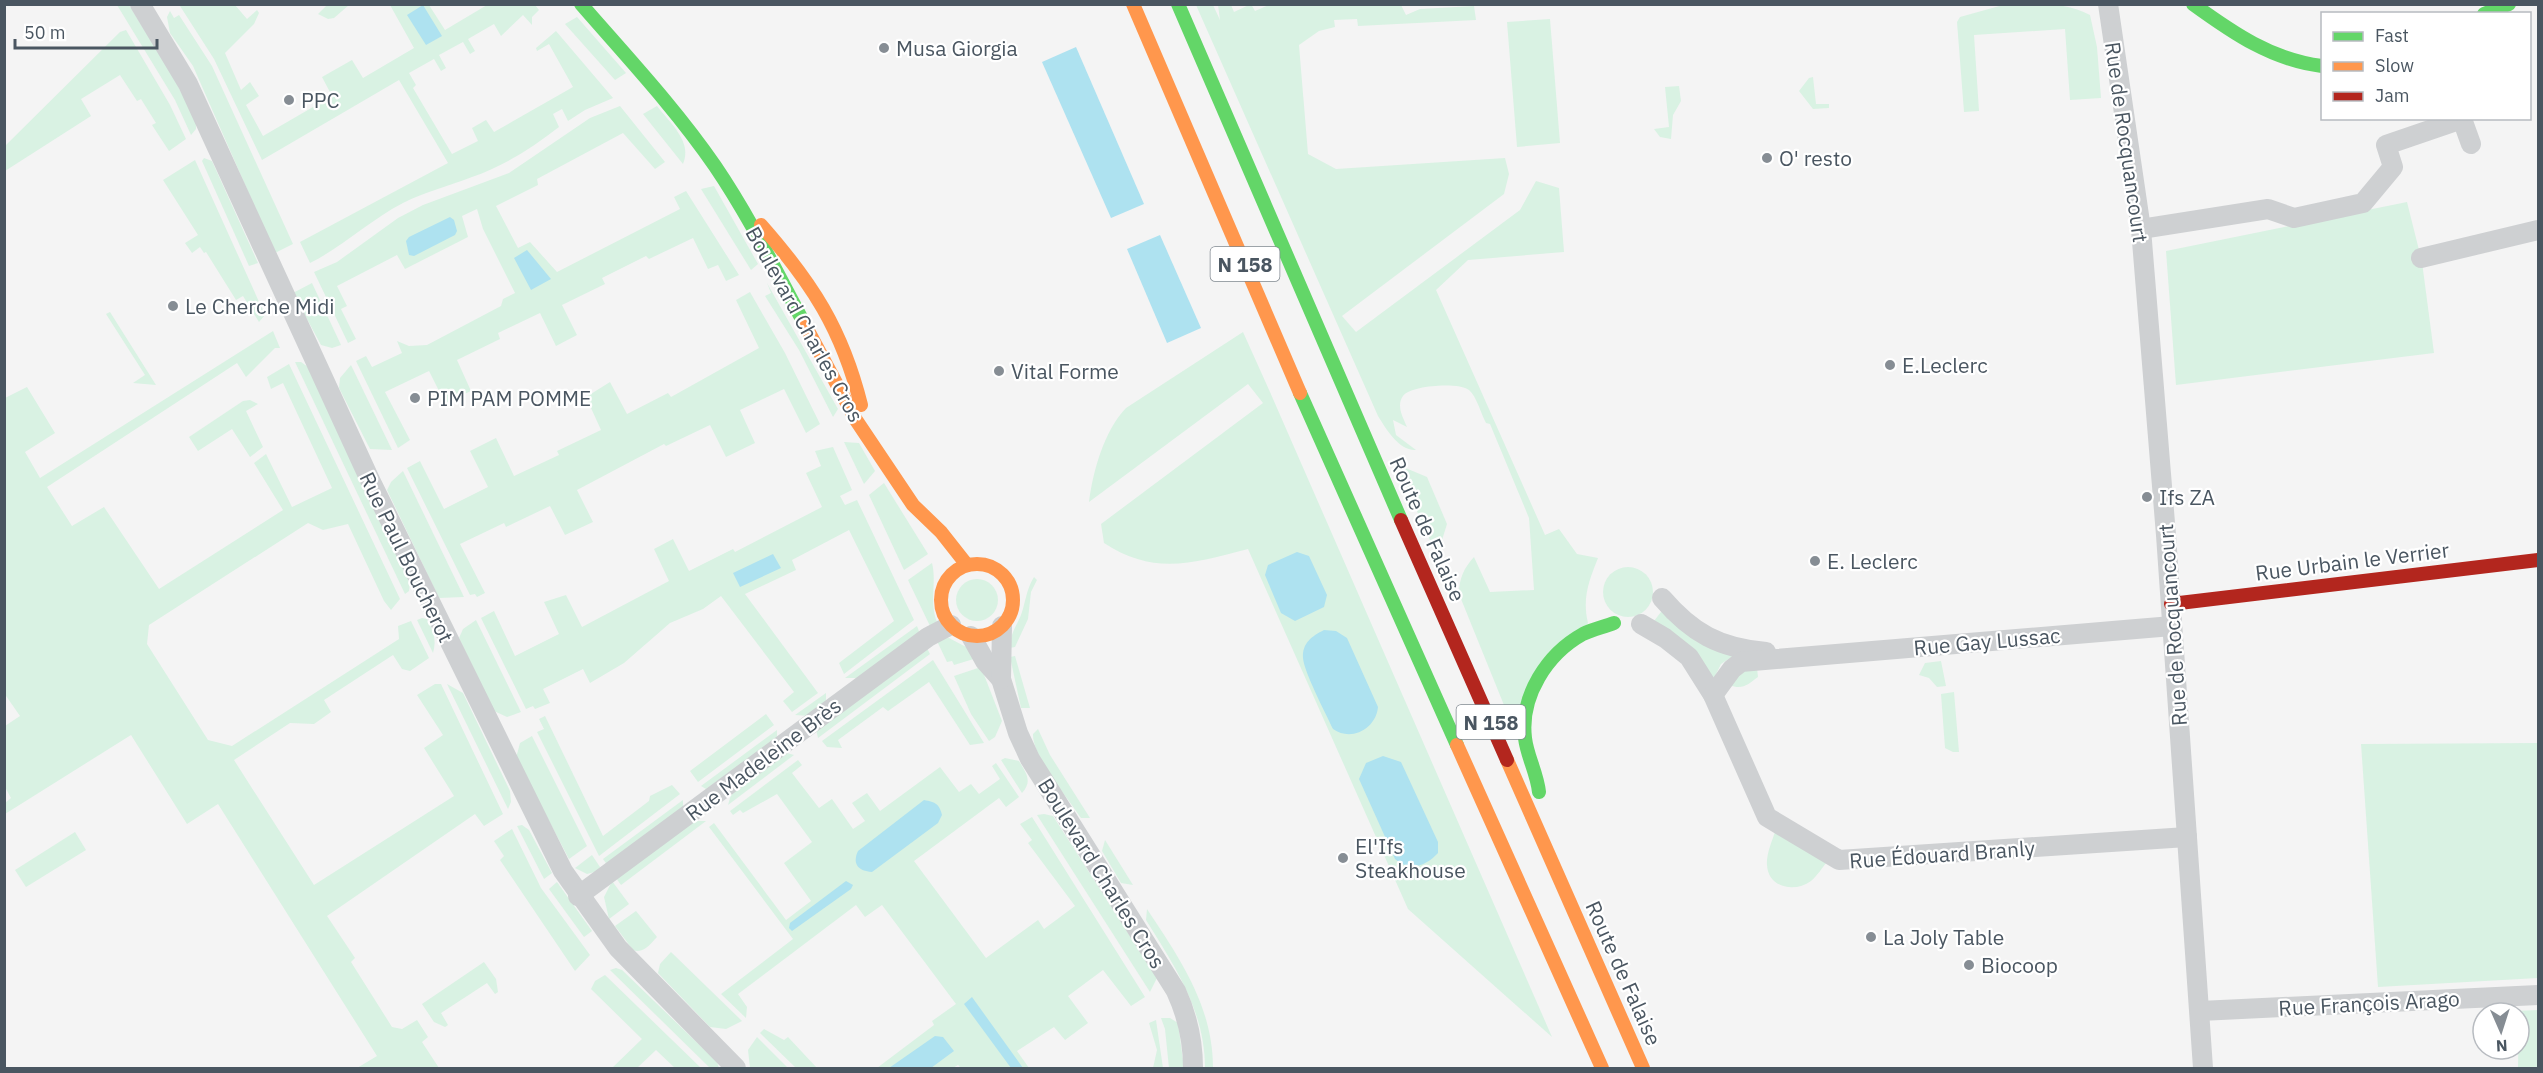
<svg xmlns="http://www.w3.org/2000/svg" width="2543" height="1073" font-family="'IBM Plex Sans',sans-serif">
<rect width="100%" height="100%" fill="#f4f4f4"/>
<!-- green -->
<g fill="#d9f2e3">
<path d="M183 4 235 5 247 19 257 10 259 13 254 24 225 53 241 90 250 82 259 96 246 105 263 136 332 96 322 77 352 60 363 78 414 48 390 5H429L445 30 487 5H535L539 10 532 17V25L523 15 501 36 494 24 468 39 475 51 470 54 463 42 439 55 446 68 441 71 434 59 409 73 416 85 413 88 452 154 478 141 472 128 486 120 494 132 573 87 549 44 537 51 536 48 556 31 613 98 585 110 568 121 562 109 553 114 559 127C532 148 504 166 472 177 449 186 425 192 403 203 370 220 344 246 310 263L300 242 448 163 399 80 262 160 214 59 180 6Z"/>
<path d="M1251 4 1255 11 1271 4 1401 5 1406 15 1420 9 1474 6 1476 20 1358 26 1357 19 1334 20 1335 27 1319 31 1299 45 1308 154 1336 169 1505 158 1509 174 1504 194 1342 316 1356 332 1520 210 1536 181 1559 188 1564 252 1468 260 1436 290 1545 535 1559 529 1577 554 1598 558C1589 581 1582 598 1588 623L1518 712 1508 715 1459 594C1459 578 1464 568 1474 557L1490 592 1534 590 1529 518 1490 424 1486 423C1481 414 1477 397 1469 390 1459 382 1411 385 1403 396 1396 406 1403 417 1407 427L1393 420 1396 435 1416 450C1399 451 1386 429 1378 416L1196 5H1213L1220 20 1218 5H1231L1234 12Z"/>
<path d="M117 5H129L173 77 196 120V129L191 135 175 100Z"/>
<path d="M327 5V4L349 5 334 18 328 19 318 14Z"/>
<path d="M2003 5C2032 4 2064 1 2090 15L2097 47 2101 98 2070 100 2065 29 1974 35 1979 111 1964 112 1957 22 1960 17Z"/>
<path d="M170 11 174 18 179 15 212 66 293 244 275 253 193 66 170 33 167 17Z"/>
<path d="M577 17 626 73 615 80 565 24Z"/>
<path d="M1550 19 1560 143 1517 147 1507 22Z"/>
<path d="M126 30 170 105 186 139 169 151 152 125 156 123 141 99 137 101 120 75 81 99 91 116 5 171V146L120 32Z"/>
<path d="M1813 77 1816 104H1829V108L1813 109 1799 91 1809 78Z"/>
<path d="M1679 86 1681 101 1673 115 1671 139 1660 137 1654 129 1669 127 1665 87Z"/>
<path d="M620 106 665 162 655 169 623 133 537 179 538 185 496 206 518 248 530 242 557 272 680 209 674 197 686 191 739 275 726 281 718 265 708 269 693 238 649 259 646 256 602 278 605 284 562 305 577 335 556 346 540 313 498 333 500 339 457 360 471 391 445 403 429 371 385 392 410 440 398 448 356 361 366 356 372 367 402 353 397 341 409 346 427 345 501 306 503 299 515 293 483 229 477 209 462 216 468 237 405 269 397 255 337 286 347 306 341 309 356 339 348 343 314 272 337 262 398 218 423 205 509 173 590 118Z"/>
<path d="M657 106C670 123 693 142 683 164L643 114Z"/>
<path d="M204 158 212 161 258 263 249 266 202 161Z"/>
<path d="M195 160 265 315 259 322 243 296 236 300 206 252 204 253 200 247 192 253 185 243 198 235 163 180Z"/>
<path d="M714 186 758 264 751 270 701 189Z"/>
<path d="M2407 202 2422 262 2434 353 2176 385 2166 251Z"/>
<path d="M312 283 341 345 332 348 321 345 293 293Z"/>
<path d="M767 283 838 409 833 417 799 350 765 296 771 293Z"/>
<path d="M750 292 785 353 820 424 806 433 784 389 740 410 755 443 726 457 710 425 666 446 664 444 577 490 593 522 565 535 550 506 506 527 504 523 460 544 485 593 477 597 475 594 470 595 407 468 420 461 444 509 488 487 470 451 496 438 514 476 559 455 557 451 601 430 586 397 610 382 627 414 668 393 671 397 759 348 736 300Z"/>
<path d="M110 312 156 385 133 383 145 375 106 314Z"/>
<path d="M273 331 280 348H275L246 377 237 363 47 487 72 526 104 507 159 589 283 510 254 463 266 454 292 507 332 488 283 383 271 389 267 377 289 364 400 599 391 610 384 601 348 524 323 530 308 523 149 625 147 644 208 740 232 746 399 639 398 626 411 621 429 658 410 671 402 669 393 655 324 700 331 712 314 724 290 723 234 760 314 885 454 796 424 748 443 735 417 695 435 684H441L503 814 484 826 475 814 327 916 355 958 351 962 392 1027 402 1029 417 1020 428 1037 422 1042 439 1068H357L377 1056 218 804 187 824 131 735 5 814V803L11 798 5 787V726L20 716 4 693 5 398 27 387 55 433 25 452 40 478Z"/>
<path d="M1243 332 1270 392 1552 1037 1408 909 1248 549C1194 563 1154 576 1104 543L1101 524 1263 403 1248 384 1089 502C1093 471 1104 431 1126 408Z"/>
<path d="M295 362H301L308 367 410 583 409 591 405 594Z"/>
<path d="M351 365 392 450 370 449 339 388 340 378Z"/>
<path d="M250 400 258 404 246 411 263 447 250 457 232 429 198 451 189 437 243 401Z"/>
<path d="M844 442 859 443 875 471 864 484Z"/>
<path d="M833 447 852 490 840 496 845 505 857 500 914 620 844 674 839 663 894 621 849 530 792 560 796 570 745 594 818 693 792 712 783 701 794 692 721 596 703 609 670 623 624 663 590 683 583 669 543 689 550 703 535 709 533 706 526 709 481 618 494 611 515 656 559 634 544 602 566 595 582 627 669 581 654 549 673 539 689 571 733 549 735 552 822 507 806 473 821 466 815 451Z"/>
<path d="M1396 464 1427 477 1447 524 1437 556Z"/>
<path d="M403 471 464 597 439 598 387 490 391 482Z"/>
<path d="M884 483 928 554 904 570 869 495Z"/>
<path d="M932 563C937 583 929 601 937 622L930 626 908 580Z"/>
<circle cx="1628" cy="592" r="25"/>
<path d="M1034 577 1037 580 1031 592 1028 619 1015 647 1010 648C1010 634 1016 627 1021 615 1026 601 1026 590 1034 577Z"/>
<circle cx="977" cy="600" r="21"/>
<path d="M1664 608 1736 654 1721 664 1714 678 1651 625Z"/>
<path d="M422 618 427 619C433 631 437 639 433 653L417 620Z"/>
<path d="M476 620 521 712 507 717 494 711 459 638 463 629Z"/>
<path d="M917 626 920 634 859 678H845Z"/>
<path d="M949 638 968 648 977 658 954 665 952 661 947 662 936 639Z"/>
<path d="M926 646 930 654 818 738 816 729Z"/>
<path d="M1015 656 1030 708H1021L1010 657Z"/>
<path d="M933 660 984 743 970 745 929 682 888 711 883 707 838 740 842 748 827 747 822 741Z"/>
<path d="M1941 661 1946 686 1937 687 1929 678 1919 675 1925 663Z"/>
<path d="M981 667 1002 721 995 737 989 741 971 714 954 676Z"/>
<path d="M1757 668 1758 677C1747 685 1743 690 1729 685L1742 670Z"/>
<path d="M447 684 463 693 510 791 511 802 508 809Z"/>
<path d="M1954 692 1959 752H1953L1945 748 1941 694Z"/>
<path d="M826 693V703L809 716 795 715Z"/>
<path d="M766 714 774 725 698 782 690 771Z"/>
<path d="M545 716 603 836 649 801 650 796 672 785 680 794 599 856 537 732 544 729 539 719Z"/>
<path d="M1038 729 1050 755 1090 818H1081C1068 798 1032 756 1033 734Z"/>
<path d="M777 730V739L706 789 701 786Z"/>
<path d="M532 736 587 846 569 859 516 758 520 743Z"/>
<path d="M2538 743V978L2378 987 2361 744Z"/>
<path d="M787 753 794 755 728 805 732 791 780 754Z"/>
<path d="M1005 758 1019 761C1026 773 1033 781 1022 793L1001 760Z"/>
<path d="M798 760 802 765 792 773 819 808 832 799 853 829 865 821 852 803 867 793 880 811 940 767 959 792 971 784 979 794 1000 779 992 766 996 763 1019 797 1006 807 999 798 914 861 986 958 1038 920 1044 929 1075 906 1028 843 1032 840 1020 824 1032 817 1145 997 1131 1006 1103 970 1068 996 1088 1023 1065 1040 1054 1027 1017 1051 1029 1068H961L958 1065 953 1068H877L934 1025 932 1021 956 1004 882 905 865 917 856 905 738 994 747 1007 746 1018 721 994 793 939 709 827 714 823 786 920 811 901 784 863 812 842 777 794 743 813 740 810 733 815 730 811Z"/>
<path d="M683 800V810L608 866 603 859Z"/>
<path d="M1044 814 1053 816 1157 978 1150 992 1037 815Z"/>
<path d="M692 821H706L621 885 616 878Z"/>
<path d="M522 825 529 830 552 873 544 879 517 826Z"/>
<path d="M512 829 541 888 590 955 575 971 500 860 504 856 494 841Z"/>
<path d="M75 832 86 850 26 887 15 870Z"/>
<path d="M1775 832 1827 862C1822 868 1817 876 1811 881 1795 893 1768 888 1767 865 1766 855 1772 841 1775 832Z"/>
<path d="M1105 840 1133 885 1121 883 1102 851Z"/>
<path d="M592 855 602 870 587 874 575 868Z"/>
<path d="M612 881 629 904 609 919 604 897Z"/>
<path d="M557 882 592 931 584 937 549 889Z"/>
<path d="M1147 909C1180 959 1213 1006 1213 1068H1205C1205 1011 1175 967 1146 920Z"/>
<path d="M636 911 657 937C650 944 644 954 633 950L615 926Z"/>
<path d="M671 952 742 1021 726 1029 710 1027 658 973 660 964Z"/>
<path d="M484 962 496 979 498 992 495 994 487 983 441 1013 448 1025 445 1027 434 1022 422 1004Z"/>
<path d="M616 968 622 970 717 1062 719 1068H710L610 970Z"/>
<path d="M605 975 701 1068H675L656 1050 637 1068H612L642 1039 591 989 595 981Z"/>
<path d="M2538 1010V1068H2518L2519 1013 2515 1011Z"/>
<path d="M1161 1018H1170L1178 1023 1184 1068H1169L1165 1029Z"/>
<path d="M1156 1020 1163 1068H1153L1157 1050 1149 1023Z"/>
<path d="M764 1029 784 1040 788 1037 817 1068H796L760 1033Z"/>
<path d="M757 1037 788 1068H750L748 1050Z"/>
</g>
<!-- water -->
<g fill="#aee2f0">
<path d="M423 5 442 36 426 45 407 15Z"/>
<path d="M1076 47 1144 204 1111 218 1042 62Z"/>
<path d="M450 217 454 220 457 231 455 235 414 256 409 255 406 241 409 237Z"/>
<path d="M1160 235 1201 328 1167 343 1127 249Z"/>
<path d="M527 250 551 279 531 290 514 258Z"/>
<path d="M1297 552 1309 556 1327 595 1324 607 1295 621 1281 613 1265 575 1268 565Z"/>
<path d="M773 554 781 568 740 587 733 573Z"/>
<path d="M1324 630 1336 631 1347 638 1378 707C1376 729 1351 742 1333 729 1326 714 1304 672 1303 658 1302 643 1312 636 1324 630Z"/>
<path d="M1383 756 1401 762 1438 842V853C1426 866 1410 872 1395 859L1359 779 1366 763Z"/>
<path d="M924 800C936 802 939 804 942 815L938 823 872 872C858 871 852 864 858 851Z"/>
<path d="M846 881 853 885 851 889 792 931 789 928 790 923Z"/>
<path d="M972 997 1023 1068H1011L964 1004Z"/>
<path d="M935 1036 943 1037 954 1051 931 1068H889Z"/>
</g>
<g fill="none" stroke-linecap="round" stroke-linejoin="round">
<!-- street -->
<g stroke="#ced0d2" stroke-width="20">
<path d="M140 4 188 84 370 480 563 871 618 948 736 1068"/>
<path d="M2108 4 2141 229 2166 535 2203 1068"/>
<path d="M2141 229 2268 209 2294 218 2363 203 2393 167 2386 145 2462 119 2471 144"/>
<path d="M2421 258 2538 230"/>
<path d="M1662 598C1692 633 1719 648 1766 652"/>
<path d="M1641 624 1665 638 1689 657 1713 695 1767 817 1839 860 2187 837"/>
<path d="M971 636 985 661 1001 679 1018 733 1030 759 1176 991C1187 1015 1193 1042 1193 1068"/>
<path d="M1001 679 1002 626"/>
<path d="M1713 695 1732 669 1741 662 2172 626"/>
<path d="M578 896 928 637 951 625"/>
<path d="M2200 1011 2538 995"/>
</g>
<!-- fast -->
<g stroke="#63d668" stroke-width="14">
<path d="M581 4C627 57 675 108 715 166 749 216 776 271 805 325"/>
<path d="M1178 4 1401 520"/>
<path d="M2193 4C2233 33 2272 60 2322 66"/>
<path d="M2484 14 2509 4"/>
<path d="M1300 393 1457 745"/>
<path d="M1539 792C1537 773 1527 756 1525 738 1520 696 1547 654 1583 634 1593 629 1604 627 1614 623"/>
</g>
<!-- slow -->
<g stroke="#ff974d" stroke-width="14">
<path d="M1133 4 1300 393"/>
<path d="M761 225C812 283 842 329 861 405"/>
<path d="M805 325 856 420 913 505 941 532 967 565"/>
<circle cx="977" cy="600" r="36"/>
<path d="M1457 745 1602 1068"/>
<path d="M1507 760 1643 1068"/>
</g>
<!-- jam -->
<g stroke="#b3261e" stroke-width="14">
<path d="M1401 520 1507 760"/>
<path d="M2171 604 2538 560"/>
</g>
</g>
<!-- markers -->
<g fill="#868d94" stroke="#fff" stroke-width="2">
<circle cx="884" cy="48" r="6"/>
<circle cx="289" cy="100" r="6"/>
<circle cx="1767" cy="158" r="6"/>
<circle cx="173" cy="306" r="6"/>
<circle cx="1890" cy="365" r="6"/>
<circle cx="999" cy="371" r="6"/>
<circle cx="415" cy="398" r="6"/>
<circle cx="2147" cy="497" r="6"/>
<circle cx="1815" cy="561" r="6"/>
<circle cx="1343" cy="858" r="6"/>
<circle cx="1871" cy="937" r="6"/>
<circle cx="1969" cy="965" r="6"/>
</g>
<g text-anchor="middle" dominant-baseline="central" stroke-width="4.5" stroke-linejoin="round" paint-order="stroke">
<!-- shield labels -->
<g fill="#fff" stroke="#808990" stroke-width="1.5">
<rect x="1210.5" y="247" width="69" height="34" rx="4.5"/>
<rect x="1456.5" y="705" width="69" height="34" rx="4.5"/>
</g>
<g font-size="20" font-weight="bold" fill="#4a5661">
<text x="1245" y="264">N 158</text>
<text x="1491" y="722">N 158</text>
</g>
<!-- poi labels -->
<g font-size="21" fill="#4a5661" stroke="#fff" text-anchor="start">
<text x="896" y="48">Musa Giorgia</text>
<text x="301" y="100">PPC</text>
<text x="1779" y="158">O' resto</text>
<text x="185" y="306">Le Cherche Midi</text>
<text x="1902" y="365">E.Leclerc</text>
<text x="1011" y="371">Vital Forme</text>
<text x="427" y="398">PIM PAM POMME</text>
<text x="2159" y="497">Ifs ZA</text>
<text x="1827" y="561">E. Leclerc</text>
<text x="1355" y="846">El'Ifs<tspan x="1355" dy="24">Steakhouse</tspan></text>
<text x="1883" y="937">La Joly Table</text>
<text x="1981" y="965">Biocoop</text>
</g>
<!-- street labels -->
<g font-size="21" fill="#4a5661" stroke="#fff">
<text transform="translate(2127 142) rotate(82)">Rue de Rocquancourt</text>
<text transform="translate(805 324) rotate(61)">Boulevard Charles Cros</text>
<text transform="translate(1428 529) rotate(66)">Route de Falaise</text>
<text transform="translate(407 557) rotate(64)">Rue Paul Boucherot</text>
<text transform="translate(2352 561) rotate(-7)">Rue Urbain le Verrier</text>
<text transform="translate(2172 625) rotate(-94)">Rue de Rocquancourt</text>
<text transform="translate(1987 641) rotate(-5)">Rue Gay Lussac</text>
<text transform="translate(763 759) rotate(-37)">Rue Madeleine Brès</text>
<text transform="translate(1942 854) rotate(-4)">Rue Édouard Branly</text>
<text transform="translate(1102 873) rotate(58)">Boulevard Charles Cros</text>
<text transform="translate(1624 973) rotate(66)">Route de Falaise</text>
<text transform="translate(2369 1003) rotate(-3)">Rue François Arago</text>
</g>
</g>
<!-- border -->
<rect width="2543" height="1073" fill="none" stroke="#4a5661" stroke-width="12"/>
<!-- legend -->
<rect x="2321" y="12" width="210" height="108" fill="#ffffff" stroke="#b7bbc0" stroke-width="1.5"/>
<rect x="2333" y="32" width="30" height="9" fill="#63d668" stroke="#b7bbc0" stroke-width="1.5"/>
<text x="2375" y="42" font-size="18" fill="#4a5661">Fast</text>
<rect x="2333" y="62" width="30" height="9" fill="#ff974d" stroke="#b7bbc0" stroke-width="1.5"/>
<text x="2375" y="72" font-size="18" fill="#4a5661">Slow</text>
<rect x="2333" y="92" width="30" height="9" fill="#b3261e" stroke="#b7bbc0" stroke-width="1.5"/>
<text x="2375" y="102" font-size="18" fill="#4a5661">Jam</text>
<!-- north arrow -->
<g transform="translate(2501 1031) rotate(177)"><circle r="28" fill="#ffffff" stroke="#b7bbc0" stroke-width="1.5"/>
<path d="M0-4.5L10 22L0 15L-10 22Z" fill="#868d94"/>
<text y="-9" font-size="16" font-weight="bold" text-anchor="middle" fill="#4a5661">N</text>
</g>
<!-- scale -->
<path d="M15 39v9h142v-9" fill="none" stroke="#4a5661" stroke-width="3"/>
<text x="24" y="39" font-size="18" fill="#4a5661" stroke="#ffffff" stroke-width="4.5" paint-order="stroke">50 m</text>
</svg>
